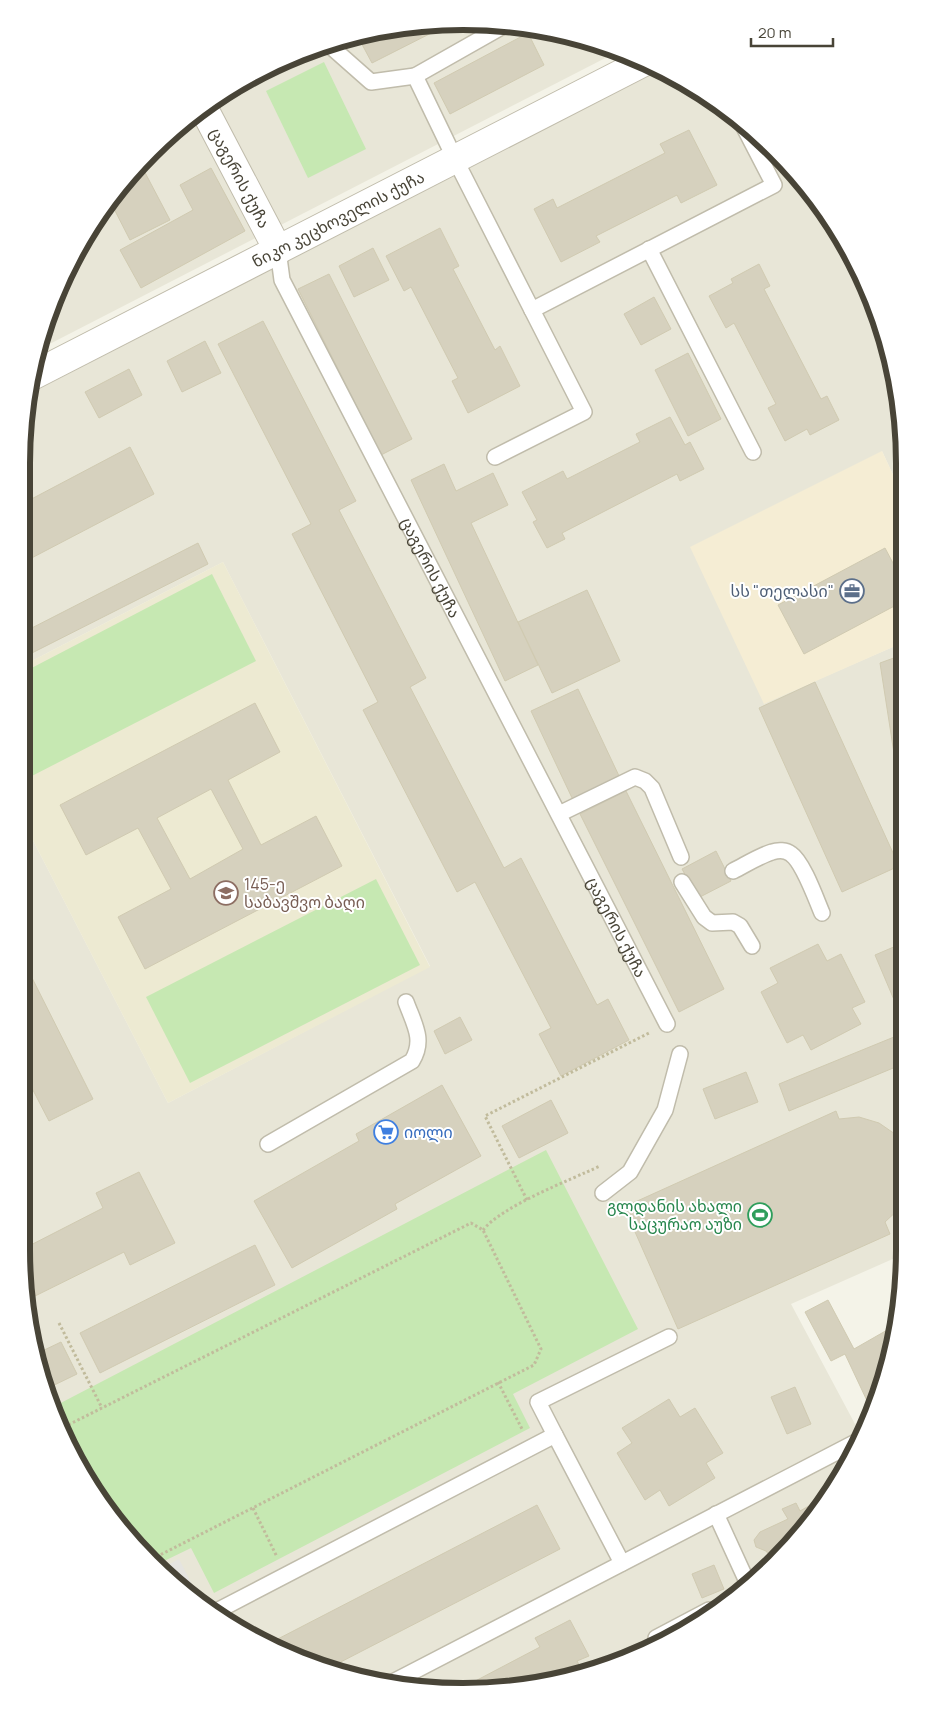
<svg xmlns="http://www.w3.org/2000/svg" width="926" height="1713" font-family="Manrope,'Noto Sans Georgian',sans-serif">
<rect width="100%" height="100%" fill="#f4f3e8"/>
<!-- residential -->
<g fill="#e8e6d7">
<path d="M434 22 520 25 605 45 619 51 36 351 80 242 131 172 194 113 267 67 348 36Z"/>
<path d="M660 70 684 80 775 150 830 218 881 321 901 406V492L882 451 764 703 902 643 904 1254 791 1304 855 1424 867 1418 846 1471 754 1582 632 1658 492 1691 349 1677 218 1617 113 1519 45 1392 21 1250 22 819 168 1103 430 966 223 562 22 666V434L29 394Z"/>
</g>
<!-- commercial -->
<path fill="#f5edd4" d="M882 451 901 492 902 643 764 704 690 547Z"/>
<!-- education -->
<path fill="#edead2" d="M223 562 430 967 168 1103 22 819V666Z"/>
<!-- green -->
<g fill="#c6e8b2">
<path d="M324 62 366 149 308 178 266 91Z"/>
<path d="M212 574 256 661 26 779 22 770V673Z"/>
<path d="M376 879 420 965 190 1083 146 997Z"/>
<path d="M546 1150 638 1329 513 1394 530 1428 214 1593 191 1548 160 1563 113 1519 53 1407Z"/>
</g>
<!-- parking -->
<path fill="#e5e4e0" d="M179 1559 201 1602 164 1567Z"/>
<!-- building -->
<g fill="#d6d1be" stroke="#d0cab1" fill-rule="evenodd">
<path d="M434 22 451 23 372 63 357 35Z"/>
<path d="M528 33 544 65 450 114 434 83Z"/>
<path d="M689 130 717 185 681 203 677 195 596 236 600 242 561 262 534 209 553 199 557 208 665 153 660 144Z"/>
<path d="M140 163 170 220 130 240 110 201 131 172Z"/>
<path d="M211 168 245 231 141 288 120 250 193 210 180 185Z"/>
<path d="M440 228 459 266 453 269 495 350 500 346 520 386 468 413 452 381 458 378 411 287 404 291 386 256Z"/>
<path d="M373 248 389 280 354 297 339 266Z"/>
<path d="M759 264 770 286 764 289 821 399 827 396 839 420 810 435 807 429 785 441 768 408 776 404 734 323 726 328 709 296 733 283 731 279Z"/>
<path d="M329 274 412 439 381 455 298 289Z"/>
<path d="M654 297 671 329 641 345 624 314Z"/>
<path d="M263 321 356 501 339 510 426 678 410 687 504 868 521 858 597 1005 608 999 629 1040 561 1076 539 1034 551 1028 475 882 457 892 363 710 378 702 292 534 311 524 218 344Z"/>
<path d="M205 341 221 373 182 392 167 361Z"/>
<path d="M688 353 721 419 688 436 655 370Z"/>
<path d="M129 369 142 395 99 418 85 392Z"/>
<path d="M670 417 685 445 690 442 704 469 680 481 677 474 562 533 565 539 547 548 533 522 537 520 522 492 563 471 567 479 640 442 636 434Z"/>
<path d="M130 447 154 494 22 563V504Z"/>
<path d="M444 464 456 491 493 473 508 505 471 523 538 665 505 681 411 480Z"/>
<path d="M198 543 208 564 22 658V633Z"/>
<path d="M885 548 902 580V602L804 654 778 605Z"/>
<path d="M587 590 620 661 552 693 518 622Z"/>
<path d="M902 655V805L880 663Z"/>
<path d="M815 682 899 866 842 892 759 708Z"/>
<path d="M578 689 620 778 573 800 531 711Z"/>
<path d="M255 703 280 752 228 780 261 845 316 816 342 866 145 969 118 917 171 889 138 828 86 855 60 805ZM211 789 243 849 190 879 157 818Z"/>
<path d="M626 791 724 989 679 1012 580 814Z"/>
<path d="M716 851 731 881 698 898 682 869Z"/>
<path d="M903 943V1021L875 955Z"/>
<path d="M818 944 827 961 841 954 865 1002 852 1008 861 1024 811 1050 803 1035 787 1043 761 992 778 983 770 968Z"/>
<path d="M22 958 93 1099 49 1121 21 1067Z"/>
<path d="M460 1017 472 1040 445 1054 434 1031Z"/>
<path d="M894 1037 903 1059V1064L789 1111 779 1084Z"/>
<path d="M746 1072 758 1102 715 1119 703 1089Z"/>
<path d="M442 1085 481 1156 395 1204 397 1209 292 1268 254 1201 359 1141 356 1134Z"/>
<path d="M551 1100 568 1133 519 1158 502 1126Z"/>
<path d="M836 1111 839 1119 859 1117 879 1123 895 1134 903 1147 904 1201 900 1208 885 1222 890 1234 678 1329 624 1207Z"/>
<path d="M139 1172 175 1243 130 1265 124 1252 29 1299 21 1250 103 1208 96 1193Z"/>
<path d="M255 1245 275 1285 100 1373 80 1333Z"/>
<path d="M828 1300 854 1349 896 1325 890 1365 874 1403 869 1405 845 1354 831 1361 805 1312Z"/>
<path d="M61 1342 77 1374 44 1390 38 1353Z"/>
<path d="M795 1387 811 1424 787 1434 771 1397Z"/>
<path d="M669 1399 680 1417 695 1408 723 1453 706 1463 715 1478 669 1506 660 1490 645 1500 617 1453 632 1443 622 1428Z"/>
<path d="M823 1498 773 1560 766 1551 756 1547 754 1540 760 1532 788 1519 782 1509 796 1503 800 1511Z"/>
<path d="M537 1505 560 1549 329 1668 272 1642Z"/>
<path d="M714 1565 724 1589 702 1598 692 1574Z"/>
<path d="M570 1620 589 1656 577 1661 582 1670 492 1691 462 1688 540 1647 535 1638Z"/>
</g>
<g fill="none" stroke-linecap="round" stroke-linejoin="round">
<!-- service casing -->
<g stroke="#c0bcab" stroke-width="18">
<g id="service">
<path d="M328 44 371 82 415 76 455 159 532 310"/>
<path d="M415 76 505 25"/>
<path d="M649 249 753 452"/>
<path id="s1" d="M278 250 282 280 667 1024"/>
<path d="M495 457 584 412 532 310 774 185 744 127"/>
<path d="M559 814 635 777 645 781 652 788 681 857"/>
<path d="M733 871C745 865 759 856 772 852 778 850 786 850 791 854 803 862 816 899 822 913"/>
<path d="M682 882 704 917 712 923 733 922 740 926 752 946"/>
<path d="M268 1144 412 1061C425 1040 414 1024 406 1002"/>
<path d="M603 1193 630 1172 665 1110 680 1054"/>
<path d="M555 1435 538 1402 669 1337"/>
<path d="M716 1514 749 1586"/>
<path d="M213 1613 555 1435 622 1563"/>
<path d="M658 1642 656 1638 709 1610"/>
<path d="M395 1681 858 1441"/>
</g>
</g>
<!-- minor casing -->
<g stroke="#c0bcab" stroke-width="30">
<g id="minor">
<path id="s2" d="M203 107 278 250"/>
</g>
</g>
<!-- tertiary casing -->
<g stroke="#c0bcab" stroke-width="30">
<g id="tertiary">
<path id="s3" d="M32 376 644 62"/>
</g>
</g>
<!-- path -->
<g stroke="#c1bb9c" stroke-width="3" stroke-dasharray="2.5 2.5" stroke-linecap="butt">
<path d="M527 1200 485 1116 649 1033"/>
<path d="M483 1230C502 1206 570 1180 600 1166"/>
<path d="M59 1323 102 1408"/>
<path d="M498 1382 522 1429"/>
<path d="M64 1427 471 1223 483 1230 541 1349 534 1365 154 1558"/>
<path d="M253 1508 277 1557"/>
</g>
<!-- service -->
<use href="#service" stroke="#fff" stroke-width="15"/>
<!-- minor -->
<use href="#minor" stroke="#fff" stroke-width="28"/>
<!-- tertiary -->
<use href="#tertiary" stroke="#fff" stroke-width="28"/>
</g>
<!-- icons -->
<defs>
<g id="office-ring" transform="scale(1.25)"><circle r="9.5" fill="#fff" stroke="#5c6f8a" stroke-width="1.5"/><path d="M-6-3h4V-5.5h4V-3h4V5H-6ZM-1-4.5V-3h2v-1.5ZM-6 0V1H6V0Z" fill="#5c6f8a"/></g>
<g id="school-ring" transform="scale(1.25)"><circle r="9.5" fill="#fff" stroke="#8d6e63" stroke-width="1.5"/><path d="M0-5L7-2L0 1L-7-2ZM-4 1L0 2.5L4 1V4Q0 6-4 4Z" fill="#8d6e63"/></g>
<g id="supermarket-ring" transform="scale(1.25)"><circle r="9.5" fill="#fff" stroke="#3f7fe0" stroke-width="1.5"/><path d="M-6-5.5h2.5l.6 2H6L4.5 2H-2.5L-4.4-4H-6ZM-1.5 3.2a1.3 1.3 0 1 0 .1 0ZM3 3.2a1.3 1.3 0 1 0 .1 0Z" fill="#3f7fe0"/></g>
<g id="stadium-ring" transform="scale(1.25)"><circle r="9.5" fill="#fff" stroke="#2e9e5b" stroke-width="1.5"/><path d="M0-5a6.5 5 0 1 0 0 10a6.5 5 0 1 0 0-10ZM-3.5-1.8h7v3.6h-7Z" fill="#2e9e5b"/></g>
</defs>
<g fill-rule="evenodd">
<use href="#office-ring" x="852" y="591"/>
<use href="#school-ring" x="226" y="893"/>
<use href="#supermarket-ring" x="386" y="1132"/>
<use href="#stadium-ring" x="760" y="1215"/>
</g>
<g text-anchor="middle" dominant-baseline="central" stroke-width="4" stroke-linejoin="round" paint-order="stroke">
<!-- street labels -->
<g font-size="16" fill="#484437" stroke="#fff">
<text stroke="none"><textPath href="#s2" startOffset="80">ცაგერის ქუჩა</textPath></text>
<text stroke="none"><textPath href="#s3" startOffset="344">ნიკო კეცხოველის ქუჩა</textPath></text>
<text stroke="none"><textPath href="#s1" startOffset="354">ცაგერის ქუჩა</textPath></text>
<text stroke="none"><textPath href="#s1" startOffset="759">ცაგერის ქუჩა</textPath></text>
</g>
<!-- service labels -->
<g font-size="16" fill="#4e5e75" stroke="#fff" text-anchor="end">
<text x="834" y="591">სს "თელასი"</text>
</g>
<!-- education labels -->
<g font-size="16" fill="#785e54" stroke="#fff" text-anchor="start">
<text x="244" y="884">145-ე<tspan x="244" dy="18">საბავშვო ბაღი</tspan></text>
</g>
<!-- shop labels -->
<g font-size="16" fill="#366cbe" stroke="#fff" text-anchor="start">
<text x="404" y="1132">იოლი</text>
</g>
<!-- leisure labels -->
<g font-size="16" fill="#27864d" stroke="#fff" text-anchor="end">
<text x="742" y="1206">გლდანის ახალი<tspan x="742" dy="18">საცურაო აუზი</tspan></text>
</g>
</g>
<!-- crop -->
<path d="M0 0H926V1713H0ZM463 30H463A433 433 0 0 1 896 463V1250A433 433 0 0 1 463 1683H463A433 433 0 0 1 30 1250V463A433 433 0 0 1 463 30Z" fill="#fff" fill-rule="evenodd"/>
<path fill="none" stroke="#484437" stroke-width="6" d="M463 30H463A433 433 0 0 1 896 463V1250A433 433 0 0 1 463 1683H463A433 433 0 0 1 30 1250V463A433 433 0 0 1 463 30Z"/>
<!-- scale -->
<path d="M751 38v8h82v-8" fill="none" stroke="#484437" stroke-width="2.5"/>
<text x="758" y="38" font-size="15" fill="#484437" stroke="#ffffff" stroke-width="4" paint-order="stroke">20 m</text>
</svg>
